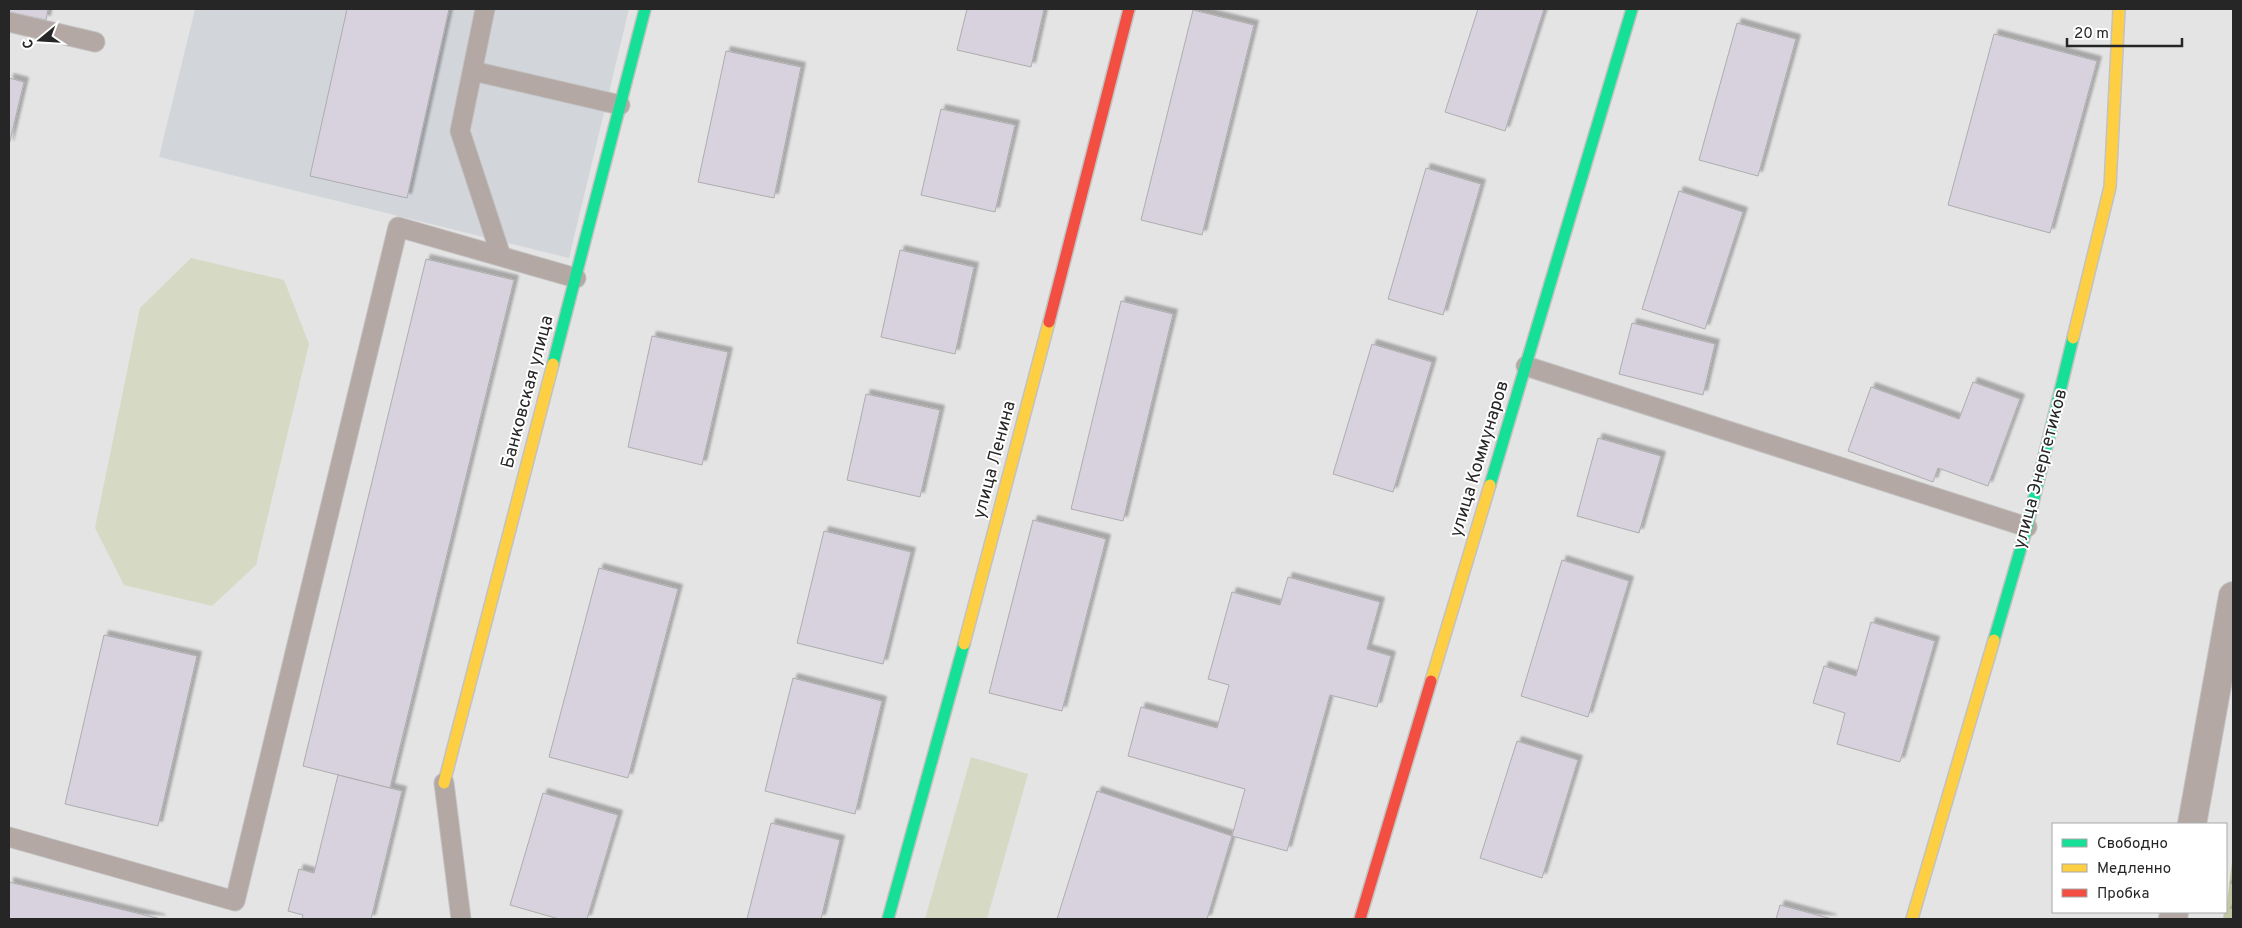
<svg xmlns="http://www.w3.org/2000/svg" width="2242" height="928" font-family="Overpass,sans-serif">
<defs>
<pattern id="forest-firs" width="22" height="20" patternUnits="userSpaceOnUse" patternTransform="scale(1.25)"><rect width="22" height="20" fill="#c2c7a6"/><path d="M5 1l3.5 6h-7zM16 11l3.5 6h-7z" fill="#a7ab8f"/></pattern>
<filter id="shadow"><feDropShadow dx="4.5" dy="-4.5" stdDeviation="1" flood-color="#0004"/></filter>
</defs>
<rect width="100%" height="100%" fill="#e4e4e4"/>
<!-- built -->
<path fill="#d2d5da" d="M195 9H629L569 258 159 157Z"/>
<!-- green -->
<g fill="#d6d9c4">
<path d="M191 258 284 280 309 344 256 565 212 606 124 585 95 528 140 308Z"/>
<path d="M971 757 1028 774 987 919H925Z"/>
</g>
<!-- forest -->
<path fill="url(#forest-firs)" d="M2233 853V919H2223L2224 912H2226Z"/>
<!-- building -->
<g fill="#d7d2dd" stroke="#adadae" filter="url(#shadow)">
<path d="M9 9H48L46 20 9 12Z"/>
<path d="M347 9H449L407 198 310 176Z"/>
<path d="M967 9H1044L1031 67 957 50Z"/>
<path d="M1478 9H1544L1505 131 1445 112Z"/>
<path d="M1193 10 1254 25 1202 235 1141 220Z"/>
<path d="M1737 23 1796 39 1758 176 1699 160Z"/>
<path d="M1994 34 2097 61 2050 233 1948 205Z"/>
<path d="M726 51 801 67 774 198 698 182Z"/>
<path d="M9 78 24 82 9 145Z"/>
<path d="M941 109 1015 125 995 212 921 195Z"/>
<path d="M1426 168 1481 184 1443 315 1388 299Z"/>
<path d="M1679 191 1743 212 1705 329 1642 309Z"/>
<path d="M900 250 974 267 955 354 881 337Z"/>
<path d="M426 259 514 280 390 788 303 766Z"/>
<path d="M1121 301 1173 314 1123 521 1071 509Z"/>
<path d="M1632 323 1715 344 1703 395 1619 374Z"/>
<path d="M652 336 728 352 702 465 628 447Z"/>
<path d="M1372 344 1432 362 1393 492 1333 474Z"/>
<path d="M1973 382 2020 399 1988 486 1938 468 1933 482 1848 451 1871 387 1959 419Z"/>
<path d="M866 394 940 410 920 497 847 480Z"/>
<path d="M1598 438 1661 456 1639 533 1577 516Z"/>
<path d="M1033 520 1106 539 1062 711 989 693Z"/>
<path d="M824 531 911 552 883 664 797 643Z"/>
<path d="M1562 560 1629 581 1588 717 1521 696Z"/>
<path d="M599 568 678 589 628 778 549 757Z"/>
<path d="M1288 577 1380 602 1367 649 1391 656 1377 707 1330 695 1287 851 1232 836 1245 789 1128 756 1141 707 1217 728 1229 685 1208 679 1232 592 1280 605Z"/>
<path d="M1871 622 1935 641 1900 762 1837 744 1845 713 1813 703 1824 666 1856 676Z"/>
<path d="M104 635 197 656 158 826 65 804Z"/>
<path d="M793 678 882 701 855 814 765 791Z"/>
<path d="M1517 741 1578 760 1542 878 1480 858Z"/>
<path d="M338 775 402 791 371 919H302L303 915 288 911 299 869 314 873Z"/>
<path d="M1097 791 1232 836 1207 919H1057Z"/>
<path d="M543 793 618 815 587 919H559L510 905Z"/>
<path d="M771 823 840 840 821 919H747Z"/>
<path d="M9 882 161 919H9Z"/>
<path d="M1780 905 1832 919H1776Z"/>
</g>
<g fill="none" stroke-linecap="round" stroke-linejoin="round">
<!-- lane casing -->
<g stroke="#c2c2c2" stroke-width="21">
<g id="lane">
<path d="M485 9 460 131 501 256"/>
<path d="M9 22 95 42"/>
<path d="M473 71 620 105"/>
<path d="M1526 366 2027 527"/>
<path d="M444 783 461 919"/>
<path d="M9 837 235 901 398 227 576 278"/>
</g>
</g>
<!-- street casing -->
<g stroke="#c2c2c2" stroke-width="30">
<g id="street">
<path d="M2192 824 2233 596"/>
<path d="M2173 919 2174 912"/>
</g>
</g>
<!-- fast casing -->
<g stroke="#c2c2c2" stroke-width="14">
<g id="fast">
<path d="M553 364 645 9"/>
<path d="M1490 485 1632 9"/>
<path d="M1994 640 2027 527 2073 338"/>
<path d="M888 919 964 644"/>
</g>
</g>
<!-- slow casing -->
<g stroke="#c2c2c2" stroke-width="14">
<g id="slow">
<path d="M2073 338 2110 187 2119 9"/>
<path d="M964 644 1049 322"/>
<path d="M1431 681 1490 485"/>
<path d="M444 783 553 364"/>
<path d="M1912 919 1994 640"/>
</g>
</g>
<!-- jam casing -->
<g stroke="#c2c2c2" stroke-width="14">
<g id="jam">
<path d="M1049 322 1129 9"/>
<path d="M1360 919 1431 681"/>
</g>
</g>
<!-- lane -->
<use href="#lane" stroke="#b4a8a5" stroke-width="19"/>
<!-- street -->
<use href="#street" stroke="#b4a8a5" stroke-width="28"/>
<!-- fast -->
<use href="#fast" stroke="#16e098" stroke-width="11"/>
<!-- slow -->
<use href="#slow" stroke="#ffcf43" stroke-width="11"/>
<!-- jam -->
<use href="#jam" stroke="#f24e42" stroke-width="11"/>
</g>
<g text-anchor="middle" dominant-baseline="central" stroke-width="4" stroke-linejoin="round" paint-order="stroke">
<!-- street labels -->
<g font-size="18" fill="#262627" stroke="#fff">
<text transform="translate(528 392) rotate(-75)">Банковская улица</text>
<text transform="translate(1480 459) rotate(-73)">улица Коммунаров</text>
<text transform="translate(995 460) rotate(-75)">улица Ленина</text>
<text transform="translate(2041 469) rotate(-75)">улица Энергетиков</text>
</g>
</g>
<!-- border -->
<rect width="2242" height="928" fill="none" stroke="#262627" stroke-width="20"/>
<!-- legend -->
<rect x="2052" y="823" width="175" height="90" fill="#ffffff" stroke="#a8a8a9"/>
<rect x="2062" y="839" width="25" height="8" fill="#16e098" stroke="#a8a8a9"/>
<text x="2097" y="848" font-size="15" fill="#262627">Свободно</text>
<rect x="2062" y="864" width="25" height="8" fill="#ffcf43" stroke="#a8a8a9"/>
<text x="2097" y="873" font-size="15" fill="#262627">Медленно</text>
<rect x="2062" y="889" width="25" height="8" fill="#f24e42" stroke="#a8a8a9"/>
<text x="2097" y="898" font-size="15" fill="#262627">Пробка</text>
<!-- north arrow -->
<g transform="translate(40 40) rotate(252)" stroke="#ffffff" stroke-width="4" paint-order="stroke">
<path d="M0-4L9 19L0 12L-9 19Z" fill="#262627"/>
<text y="-8" font-size="14" font-weight="bold" text-anchor="middle" fill="#262627">С</text>
</g>
<!-- scale -->
<path d="M2067 38v8h115v-8" fill="none" stroke="#262627" stroke-width="2.5"/>
<text x="2074" y="38" font-size="15" fill="#262627" stroke="#ffffff" stroke-width="4" paint-order="stroke">20 m</text>
</svg>
